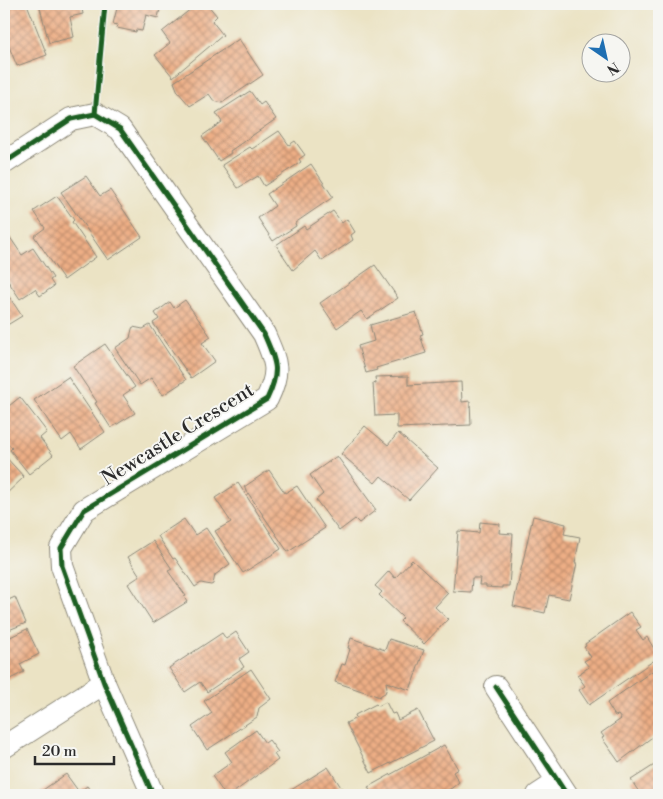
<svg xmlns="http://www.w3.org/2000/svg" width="663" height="799" font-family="'Libre Bodoni',serif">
<defs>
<pattern id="building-cross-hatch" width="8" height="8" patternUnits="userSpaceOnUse" patternTransform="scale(1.25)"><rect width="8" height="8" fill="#edae85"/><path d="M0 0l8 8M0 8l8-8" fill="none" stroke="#c08e6d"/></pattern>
</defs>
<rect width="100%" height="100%" fill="#f6f6f2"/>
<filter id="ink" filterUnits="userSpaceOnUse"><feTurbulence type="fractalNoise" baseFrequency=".02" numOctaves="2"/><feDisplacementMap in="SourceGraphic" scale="10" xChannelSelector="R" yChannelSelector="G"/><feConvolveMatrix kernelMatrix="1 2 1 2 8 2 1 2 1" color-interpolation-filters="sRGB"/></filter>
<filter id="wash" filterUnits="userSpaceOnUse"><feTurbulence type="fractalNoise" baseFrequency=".0096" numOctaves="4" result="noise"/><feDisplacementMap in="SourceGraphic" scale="20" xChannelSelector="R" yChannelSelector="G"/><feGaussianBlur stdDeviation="1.12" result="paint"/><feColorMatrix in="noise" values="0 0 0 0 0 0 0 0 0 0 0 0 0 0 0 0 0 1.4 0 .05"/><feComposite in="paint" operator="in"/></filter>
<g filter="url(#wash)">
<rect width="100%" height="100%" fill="#ebe3c4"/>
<g id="blocks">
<!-- building -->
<g fill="url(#building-cross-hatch)">
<path d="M4 4H27L47 55 17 66 7 42 4 43Z"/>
<path d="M39 4H81L83 14 70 17 74 37 49 43Z"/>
<path d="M118 4H161L158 18 146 15 142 31 136 30V32L117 28 118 25 113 24Z"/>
<path d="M197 4H207L217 16 212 21 223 35 173 77 155 55 170 43 162 32Z"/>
<path d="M239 39 263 75 222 103 214 101 209 94 190 106 178 92 174 82Z"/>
<path d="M250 91 260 105 264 102 276 119 230 151 231 153 219 161 202 136 222 122 216 113Z"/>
<path d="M279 131 289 145 295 141 305 155 299 159 301 162 264 186 258 176 238 188 222 165 250 147 252 149Z"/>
<path d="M311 164 333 197 295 223 296 226 273 241 258 218 275 206 267 194Z"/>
<path d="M86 176 100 196 110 190 142 237 108 260 61 192Z"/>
<path d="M57 196 74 220 72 222 96 257 64 280 34 236 45 228 34 211Z"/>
<path d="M333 211 342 223 347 219 355 232 351 235 353 240 322 261 315 251 293 270 276 245 304 226 306 229Z"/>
<path d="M5 230 22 255 33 248 53 278 50 280 54 286 40 296 35 289 20 299 4 275V231Z"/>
<path d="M375 265 398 298 367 319 361 311 337 328 320 303Z"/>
<path d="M4 289 22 316 4 327Z"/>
<path d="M185 300 211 337 202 343 215 361 191 378 153 323 159 319 155 313 170 302 174 308Z"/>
<path d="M416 312 423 334 420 335 426 353 376 368 377 370 366 373 358 346 374 341 370 325Z"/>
<path d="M150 325 186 380 163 395 151 378 140 385 115 348 130 338 132 329 133 327 143 329Z"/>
<path d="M105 344 135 387 123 395 135 413 111 428 95 403 97 402 73 366Z"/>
<path d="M408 376V385L461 382 462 402 470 401 471 425 397 428V415L375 416 373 383 376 384 375 377Z"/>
<path d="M68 377 105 432 81 449 71 434 62 441 34 400Z"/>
<path d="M20 397 47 432 40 438 53 455 29 474 10 450 12 448 4 438V410Z"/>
<path d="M365 426 388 445 398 433 438 468 409 500 381 476 375 483 341 454Z"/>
<path d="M4 455 24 477 4 496Z"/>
<path d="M337 456 376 510 359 523 355 519 339 531 316 500 323 494 310 475Z"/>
<path d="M269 470 285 493 297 486 325 528 288 552 244 487Z"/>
<path d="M238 483 281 549 243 573 215 531 231 522 215 498Z"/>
<path d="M533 516 566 524 564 534 580 537 575 563H577L569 599 549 595 545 613 513 606Z"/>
<path d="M184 519 195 535 206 528 230 564 215 575 213 584 211 585 201 583 195 587 175 558 173 559 158 536Z"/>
<path d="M480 522 500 524 499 533 513 534 509 586H502V588L486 587V585H479L480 578H472L471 592 453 591 458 531 479 533Z"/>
<path d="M153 541 172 569 168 571 186 596 184 597 187 602 153 623 128 584 140 576 128 557Z"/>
<path d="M412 560 448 593 435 607 448 619 424 644 400 621 403 618 379 595 382 592 375 586 389 571 395 578Z"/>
<path d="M15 597 26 623 4 632V602Z"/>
<path d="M630 612 641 627 636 630 643 640 647 637 659 657 589 705 579 690 585 686 577 675 589 667 584 661 591 657 584 647 586 646 585 644Z"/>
<path d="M27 629 39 654 20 664 24 672 4 682V640Z"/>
<path d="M236 632 249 652 239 659 244 667 207 692 200 682 185 692 169 668 222 633 226 639Z"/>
<path d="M351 638 385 650 389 639 424 650 410 690 386 682 387 688 385 693 381 695 380 697 335 682 342 664 345 665 350 649 348 648Z"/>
<path d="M658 667 659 669V732L619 762 602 738 604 737 601 733 621 719 618 715 615 716 607 703Z"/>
<path d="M251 669 271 699 259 708 257 717 207 750 192 727 212 713 204 701Z"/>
<path d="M386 702 392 714 395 713 398 720 418 710 434 741 371 773 346 723 356 718 355 715 376 704 378 706Z"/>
<path d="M256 730 265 743 269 740 278 752 274 754 278 760 230 795H225L212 776 232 762 225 752Z"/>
<path d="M444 745 458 769 453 772 459 782 452 788 437 795H372L368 787Z"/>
<path d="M659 762V795H641L631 780Z"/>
<path d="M328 767 346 795H283Z"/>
<path d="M66 774 79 792 87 786 94 795H42L40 792Z"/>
</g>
</g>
</g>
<g filter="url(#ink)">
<use href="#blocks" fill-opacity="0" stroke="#8b8778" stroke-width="1"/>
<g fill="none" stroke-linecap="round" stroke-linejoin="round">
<!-- street casing -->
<g stroke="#8b8778" stroke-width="24">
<g id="street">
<path d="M4 163 71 119 95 114 120 129 264 334C276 362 281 370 267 399L84 510 61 548 62 566 104 683 153 795"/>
<path d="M496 687 567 795"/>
<path d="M4 747 104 683"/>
<path d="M538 795 558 782"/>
</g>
</g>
<!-- street -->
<use href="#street" stroke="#fff" stroke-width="22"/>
<!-- cycleway casing -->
<g stroke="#f6f6f2" stroke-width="8">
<g id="cycleway">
<path d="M95 114 105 4"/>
<path d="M4 163 71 119 95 114 120 129 264 334C276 362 281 370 267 399L84 510 61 548 62 566 104 683 153 795"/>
<path d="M496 687 567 795"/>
</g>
</g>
<!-- cycleway -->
<use href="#cycleway" stroke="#1b5e20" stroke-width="5"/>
</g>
</g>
<g text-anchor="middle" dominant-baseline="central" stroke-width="4" stroke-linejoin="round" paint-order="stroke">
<!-- street labels -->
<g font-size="20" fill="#2b2b2b" stroke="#f6f6f2">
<text transform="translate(178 435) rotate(-32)">Newcastle Crescent</text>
</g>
</g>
<!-- margin -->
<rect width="663" height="799" fill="none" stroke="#f6f6f2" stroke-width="20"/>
<!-- north arrow -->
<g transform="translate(606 58) rotate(146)"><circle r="24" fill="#f6f6f2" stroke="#a5a5a2"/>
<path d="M0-4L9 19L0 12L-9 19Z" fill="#1f6fb2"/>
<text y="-8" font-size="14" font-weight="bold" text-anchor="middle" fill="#2b2b2b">N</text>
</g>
<!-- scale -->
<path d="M35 756v8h79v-8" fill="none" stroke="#2b2b2b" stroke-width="2.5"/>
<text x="42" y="756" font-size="15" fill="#2b2b2b" stroke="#f6f6f2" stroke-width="4" paint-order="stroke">20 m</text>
</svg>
